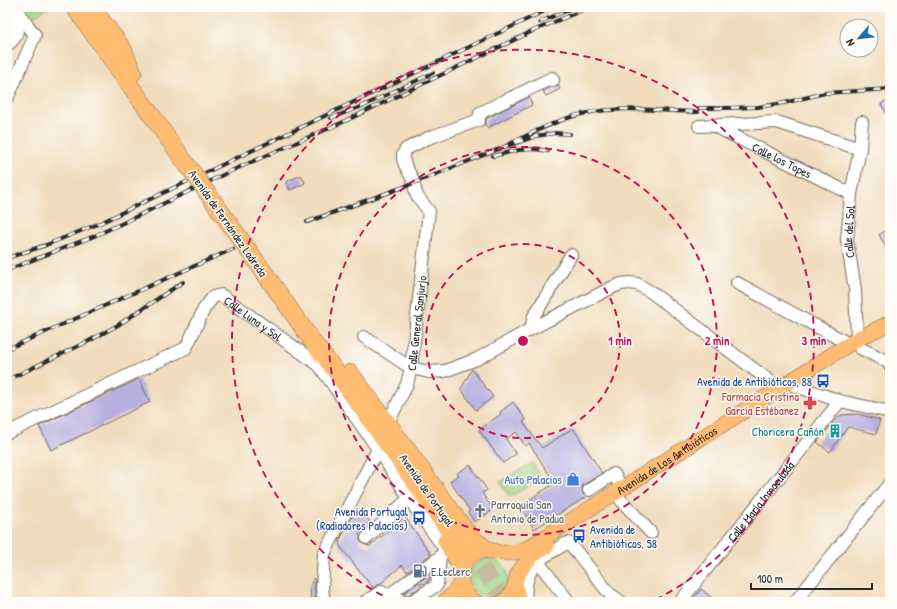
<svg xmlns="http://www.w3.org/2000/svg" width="897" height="609" font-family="'Patrick Hand',sans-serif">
<defs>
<pattern id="grass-tufts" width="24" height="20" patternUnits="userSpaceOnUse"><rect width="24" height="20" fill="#a2d889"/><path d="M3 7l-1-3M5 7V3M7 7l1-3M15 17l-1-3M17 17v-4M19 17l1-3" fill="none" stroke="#8cba76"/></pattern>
</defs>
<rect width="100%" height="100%" fill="#fdfcf7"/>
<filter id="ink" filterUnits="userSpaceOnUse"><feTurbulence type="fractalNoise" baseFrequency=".025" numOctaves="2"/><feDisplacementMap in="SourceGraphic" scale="8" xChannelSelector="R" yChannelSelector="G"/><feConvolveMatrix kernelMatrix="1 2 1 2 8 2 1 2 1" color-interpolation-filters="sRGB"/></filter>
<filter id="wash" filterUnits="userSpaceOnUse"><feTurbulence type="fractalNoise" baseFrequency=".012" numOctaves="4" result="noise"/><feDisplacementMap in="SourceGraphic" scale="16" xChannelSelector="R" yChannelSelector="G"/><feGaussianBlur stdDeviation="0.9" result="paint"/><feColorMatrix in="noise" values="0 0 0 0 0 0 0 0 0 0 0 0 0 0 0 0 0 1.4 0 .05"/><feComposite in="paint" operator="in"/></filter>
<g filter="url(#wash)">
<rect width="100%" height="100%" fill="#f1dcbc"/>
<!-- grass -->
<circle fill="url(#grass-tufts)" stroke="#66825a" cx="489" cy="578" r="19"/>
<!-- green -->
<g fill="#a2d889" stroke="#66825a">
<path d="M21 7H48L30 20Z"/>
<path d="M532 463 541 478 510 497 500 482Z"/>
</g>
<g id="blocks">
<!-- building -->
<g fill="#b8b0e1">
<path d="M558 85 560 89 546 96 543 91 551 87H556Z"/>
<path d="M529 97 532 105 487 128 485 124 487 118Z"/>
<path d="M890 98V119L881 104Z"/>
<path d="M301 175 305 183 290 190 286 182Z"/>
<path d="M890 228V253L879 235Z"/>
<path d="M472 369 493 397 476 410 461 389Z"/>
<path d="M139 379 150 402 51 450 39 426Z"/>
<path d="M513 402 526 420 523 422 542 448 573 428 602 473 582 486 583 494 586 497 534 529 520 506 555 483 529 443 525 446 516 432 506 439 516 454 503 463 479 430 501 414 500 412Z"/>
<path d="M858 414 880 420 876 434 848 427 830 452 817 442 838 417 842 415Z"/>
<path d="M470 465 487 490 482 493 493 510 474 522 468 512 470 511 450 481 459 475 457 473Z"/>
<path d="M355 511 370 521 359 534 360 536V540L362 543 365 545H368L369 547 405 517 431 554 407 572 402 565 384 581 373 588 339 545 340 542H339Z"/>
<path d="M431 573 430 578H429L427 583 421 584 420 587 415 591H412V593L406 596 404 593Z"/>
<path d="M313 579H315V590L316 602H311L310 587Z"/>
<path d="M701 589 717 602H691Z"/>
</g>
</g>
</g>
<g filter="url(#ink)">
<use href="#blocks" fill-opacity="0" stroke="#70695e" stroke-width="1"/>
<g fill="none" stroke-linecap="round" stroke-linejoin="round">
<!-- highway-tunnel -->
<path stroke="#c9b99f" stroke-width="17" stroke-dasharray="17 8" stroke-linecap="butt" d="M467 547 506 602"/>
<!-- minor casing -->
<g stroke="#70695e" stroke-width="14">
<g id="minor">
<path d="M7 45C23 34 17 24 8 11"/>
<path d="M7 99 35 35 14 7"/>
<path d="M699 126 777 122 860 149"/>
<path id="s1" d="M714 126 851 194"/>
<path d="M737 283 849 344"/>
<path d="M531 329 534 316 571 255"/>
<path d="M364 337 411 368 429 372 445 371 477 359 531 329 613 287 621 284 629 283 637 284 651 292 779 388"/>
<path id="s2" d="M857 339 855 290 847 240 851 194 860 149 862 122"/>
<path d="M860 348 888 362 890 365"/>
<path d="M787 383 840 401 890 412"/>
<path id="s3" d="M388 423 407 384 411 368 429 211 417 196 412 178 405 165 403 159V154L406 149 428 138 479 120 480 113 552 78 553 80"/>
<path id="s4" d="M7 433 186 348 204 309 213 297 221 295 319 365 378 449 418 512 447 552"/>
<path d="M589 490 614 474 622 488"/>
<path d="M621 500 651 533"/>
<path d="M367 538 409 498"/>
<path d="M538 562 569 602"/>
<path d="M324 602 322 589 324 554 378 449"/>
<path d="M365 602 382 591 389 602"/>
<path d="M401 602 393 592 440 557"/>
<path d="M411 602 437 585 440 557 443 553"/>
<path d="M526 602C524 588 527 572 538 561 546 554 556 550 565 544L568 543 571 545 609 593 621 602"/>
<path id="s5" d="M680 602 840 401"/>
<path d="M795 602 890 483"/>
</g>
</g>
<!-- major casing -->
<g stroke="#70695e" stroke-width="16">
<g id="major">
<path id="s6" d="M502 553 516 552 528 548 857 339 890 323"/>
<path d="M517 576C526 560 531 556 547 546"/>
<path d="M444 602 453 594 461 583"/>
<path d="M476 602C445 584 466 541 497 552"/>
<path d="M502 602C511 597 515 590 516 580"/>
</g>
</g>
<!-- highway casing -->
<g stroke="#70695e" stroke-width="18">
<g id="highway">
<path d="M74 7 190 169"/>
<path d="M92 7 123 49 133 73"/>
<path d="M249 251 315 345 331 365 463 550"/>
<path d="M350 373C390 425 427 478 466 531L477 542 488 550"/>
<path d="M446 541 462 568"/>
<path d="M515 588 518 602"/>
</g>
</g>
<!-- minor -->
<use href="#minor" stroke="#fff" stroke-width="12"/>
<!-- major -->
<use href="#major" stroke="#ffbb71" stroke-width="15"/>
<!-- highway -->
<use href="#highway" stroke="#ffbb71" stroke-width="17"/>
<!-- rail casing -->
<g stroke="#2b2b2b" stroke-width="4">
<g id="rail">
<path d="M540 22 575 7"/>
<path d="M699 108H726L758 107 784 103 825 93 890 89"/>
<path d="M331 118 363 106 433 73"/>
<path d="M570 134 555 133 536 136 504 147C526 136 548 124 571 117 611 104 656 111 698 112"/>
<path d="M493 156 519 150 535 149 548 151"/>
<path d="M307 222 409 185 504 147"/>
<path d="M7 258 46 245 98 224 553 7"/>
<path d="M7 270 92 237 125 222 231 171 341 123 535 30 590 7"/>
<path d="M7 349 233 249"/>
<path d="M7 380 89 341 118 325 183 282"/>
</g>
</g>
<!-- rail -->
<use href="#rail" stroke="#fdfcf7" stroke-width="2.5" stroke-dasharray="8" stroke-linecap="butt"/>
<!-- highway-bridge casing -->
<g stroke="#70695e" stroke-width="18" stroke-linecap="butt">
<path id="highway-bridge" d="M190 169 249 251"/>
</g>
<!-- highway-bridge -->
<use href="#highway-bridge" stroke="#ffbb71" stroke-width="17"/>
</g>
</g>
<!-- distance rings -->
<g fill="none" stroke="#c2185b" stroke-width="2" stroke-dasharray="7 5">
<circle cx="523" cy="341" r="97"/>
<circle cx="523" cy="341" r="194"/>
<path d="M393 601A291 291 0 1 1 653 601"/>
</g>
<!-- icons -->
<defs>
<g id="bus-bare" transform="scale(1.08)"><path d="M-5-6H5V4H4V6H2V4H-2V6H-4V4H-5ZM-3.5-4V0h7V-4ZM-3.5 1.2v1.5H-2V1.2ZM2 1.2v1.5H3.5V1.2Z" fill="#1a4fb4" stroke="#fdfcf7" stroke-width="2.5" paint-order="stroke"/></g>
<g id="pharmacy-bare" transform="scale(1.08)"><path d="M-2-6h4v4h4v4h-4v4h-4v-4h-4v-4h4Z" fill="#e0444e" stroke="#fdfcf7" stroke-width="2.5" paint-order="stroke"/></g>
<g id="building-bare" transform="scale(1.08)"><path d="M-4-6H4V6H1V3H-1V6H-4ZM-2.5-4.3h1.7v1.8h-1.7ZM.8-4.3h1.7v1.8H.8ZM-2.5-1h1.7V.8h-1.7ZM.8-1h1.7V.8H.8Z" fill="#0f9aa8" stroke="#fdfcf7" stroke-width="2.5" paint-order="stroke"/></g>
<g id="shop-bare" transform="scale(1.08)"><path d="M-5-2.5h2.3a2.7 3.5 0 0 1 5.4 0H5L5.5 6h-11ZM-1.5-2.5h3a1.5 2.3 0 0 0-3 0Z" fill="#3f7fe0" stroke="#fdfcf7" stroke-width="2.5" paint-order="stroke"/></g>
<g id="church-bare" transform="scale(1.08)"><path d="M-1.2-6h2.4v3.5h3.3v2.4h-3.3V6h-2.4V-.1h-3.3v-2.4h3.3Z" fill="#6b7280" stroke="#fdfcf7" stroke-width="2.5" paint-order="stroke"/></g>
<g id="fuel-bare" transform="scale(1.08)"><path d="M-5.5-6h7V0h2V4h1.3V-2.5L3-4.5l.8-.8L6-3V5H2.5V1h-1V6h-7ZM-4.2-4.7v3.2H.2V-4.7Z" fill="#5c6f8a" stroke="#fdfcf7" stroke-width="2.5" paint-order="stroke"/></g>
</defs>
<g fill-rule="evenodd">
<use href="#bus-bare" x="823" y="381"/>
<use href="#pharmacy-bare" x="810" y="403"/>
<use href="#building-bare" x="835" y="431"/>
<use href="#shop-bare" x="573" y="479"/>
<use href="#church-bare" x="480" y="511"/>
<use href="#bus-bare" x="419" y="518"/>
<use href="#bus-bare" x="579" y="536"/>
<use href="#fuel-bare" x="420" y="571"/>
</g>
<g text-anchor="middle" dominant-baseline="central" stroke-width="3" stroke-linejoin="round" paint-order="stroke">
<!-- street labels -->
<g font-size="12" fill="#2b2b2b" stroke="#fdfcf7">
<text stroke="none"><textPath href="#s1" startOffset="76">Calle los Topes</textPath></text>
<text transform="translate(228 223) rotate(55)">Avenida de Fernández Ladreda</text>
<text stroke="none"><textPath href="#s2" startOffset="108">Calle del Sol</textPath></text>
<text stroke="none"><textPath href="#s4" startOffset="304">Calle Luna y Sol</textPath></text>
<text stroke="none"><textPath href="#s3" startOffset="105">Calle General Sanjurjo</textPath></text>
<text stroke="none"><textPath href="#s6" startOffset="191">Avenida de Los Antibióticos</textPath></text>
<text transform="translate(427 490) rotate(55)">Avenida de Portugal</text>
<text stroke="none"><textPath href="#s5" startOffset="129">Calle María Inmaculada</textPath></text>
</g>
<!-- transit labels -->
<g font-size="12" fill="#164399" stroke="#fdfcf7" text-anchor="end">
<text x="812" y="381">Avenida de Antibióticos, 88</text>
<text x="408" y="511">Avenida Portugal<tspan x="408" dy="14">(Radiadores Palacios)</tspan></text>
<text x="590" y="529" text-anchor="start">Avenida de<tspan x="590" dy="14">Antibióticos, 58</tspan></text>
</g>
<!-- health labels -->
<g font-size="12" fill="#be3a42" stroke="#fdfcf7" text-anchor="end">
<text x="799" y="396">Farmacia Cristina<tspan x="799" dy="14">García Estébanez</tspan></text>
</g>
<!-- culture labels -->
<g font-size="12" fill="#0d838f" stroke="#fdfcf7" text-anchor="end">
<text x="824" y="431">Choricera Cañón</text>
</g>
<!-- shop labels -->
<g font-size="12" fill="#366cbe" stroke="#fdfcf7" text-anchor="end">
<text x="562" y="479">Auto Palacios</text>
</g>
<!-- worship labels -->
<g font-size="12" fill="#5b616d" stroke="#fdfcf7" text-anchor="start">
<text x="491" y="504">Parroquia San<tspan x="491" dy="14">Antonio de Padua</tspan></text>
</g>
<!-- service labels -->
<g font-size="12" fill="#4e5e75" stroke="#fdfcf7" text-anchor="start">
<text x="431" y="571">E.Leclerc</text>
</g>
</g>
<circle cx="523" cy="341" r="6" fill="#c2185b" stroke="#fdfcf7" stroke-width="2"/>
<g font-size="12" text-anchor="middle" font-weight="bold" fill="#c2185b" stroke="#fdfcf7" stroke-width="3" stroke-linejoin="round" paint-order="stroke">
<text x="620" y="345">1 min</text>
<text x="717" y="345">2 min</text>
<text x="814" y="345">3 min</text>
</g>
<!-- margin -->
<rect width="897" height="609" fill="none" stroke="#fdfcf7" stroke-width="24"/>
<!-- north arrow -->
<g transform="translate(859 38) rotate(242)"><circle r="19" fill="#fdfcf7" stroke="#a9a8a5"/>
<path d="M0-3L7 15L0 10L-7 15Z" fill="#1f6fb2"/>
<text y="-6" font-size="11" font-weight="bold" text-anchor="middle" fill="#2b2b2b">N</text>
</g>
<!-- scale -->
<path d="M751 583v6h121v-6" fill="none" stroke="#2b2b2b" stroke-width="2"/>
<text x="757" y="583" font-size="12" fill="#2b2b2b" stroke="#fdfcf7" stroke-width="3" paint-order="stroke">100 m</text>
</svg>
